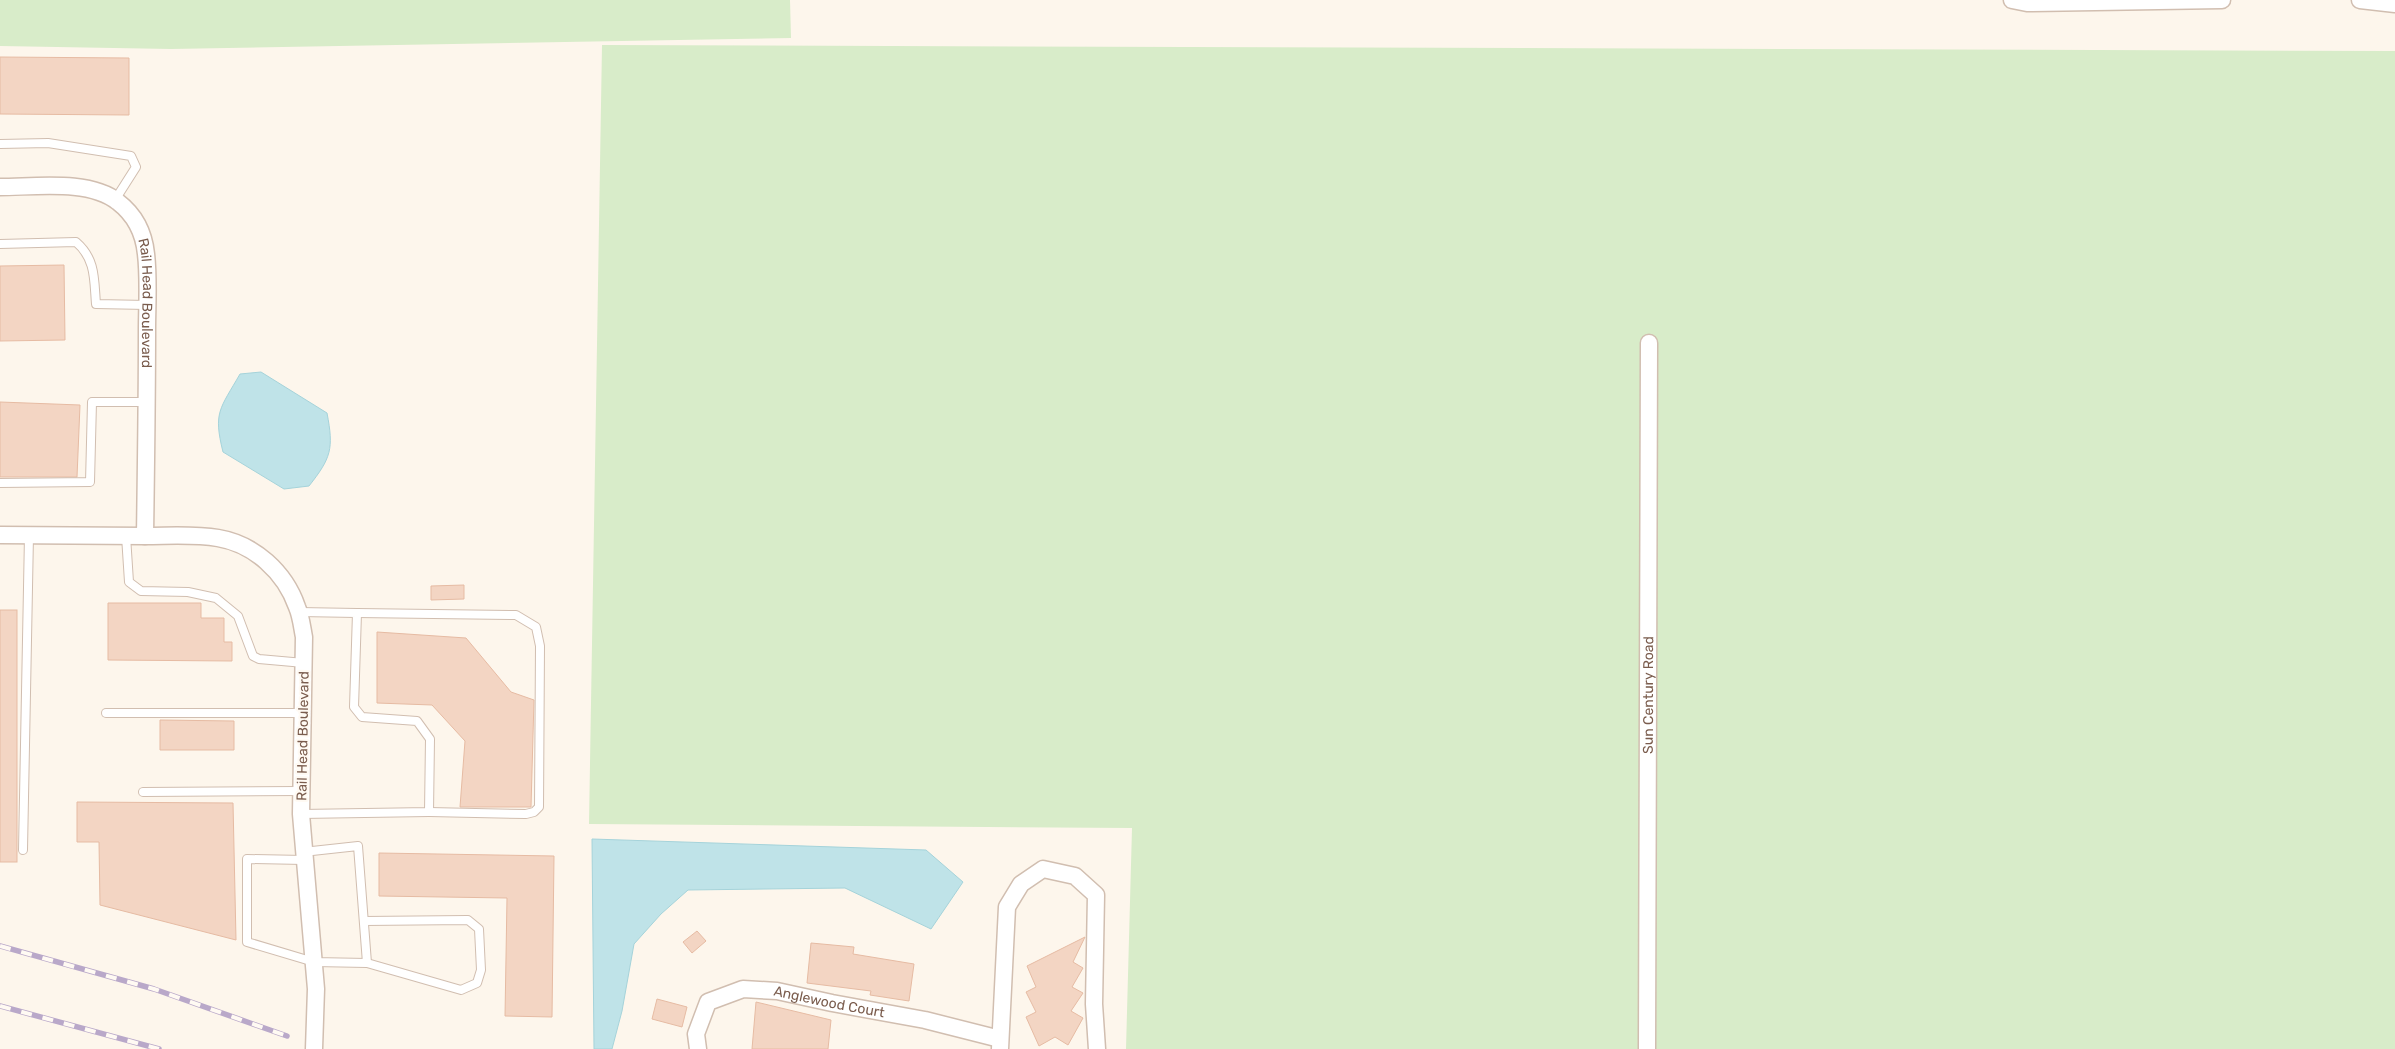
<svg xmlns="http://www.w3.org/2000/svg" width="2395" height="1049" font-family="Rubik,sans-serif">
<rect width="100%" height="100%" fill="#fdf6ec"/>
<!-- green -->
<g fill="#d8ecc9">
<path d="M0 0H790L791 38 171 49 0 46Z"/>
<path d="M602 45 2395 51V1049H1126L1132 828 589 824Z"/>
</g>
<!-- water -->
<g fill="#bfe3e8" stroke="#a5d3da">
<path d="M261 372 327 413C334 449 331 458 309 486L284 489 223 452C213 412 220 409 240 374Z"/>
<path d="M592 839 926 850 963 882 931 929 845 888 688 890 661 914 634 944 622 1011 612 1049H594Z"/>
</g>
<!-- building -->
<g fill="#f3d5c3" stroke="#e6bba3">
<path d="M0 57 129 58V115L0 114Z"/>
<path d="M64 265 65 340 0 341V266Z"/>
<path d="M0 402 80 405 77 477H0Z"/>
<path d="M464 585V599L431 600V586Z"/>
<path d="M108 603H201V618H224V642H232V661L108 660Z"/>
<rect x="0" y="610" width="17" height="252"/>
<path d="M377 632 466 638 511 692 534 700 531 807H460L465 741 432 705 377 703Z"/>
<path d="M160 720 234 721V750H160Z"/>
<path d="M77 802 233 803 236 940 100 905 99 842H77Z"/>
<path d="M379 853 554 856 552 1017 505 1016 507 898 379 896Z"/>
<path d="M697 931 706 941 692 953 683 942Z"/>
<path d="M1085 937 1073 962 1083 968 1072 987 1083 993 1071 1011 1083 1018 1068 1045 1055 1037 1039 1046 1026 1017 1036 1012 1026 992 1036 987 1027 966Z"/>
<path d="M811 943 854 947 853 954 914 964 909 1001 870 995 871 991 807 983Z"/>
<path d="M657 999 687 1007 682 1027 652 1019Z"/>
<path d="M756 1002 831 1020 828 1049H752Z"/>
</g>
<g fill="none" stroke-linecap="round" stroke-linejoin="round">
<!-- lane casing -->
<g stroke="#d1beb0" stroke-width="10">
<g id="lane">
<path d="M0 144 48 143 131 156 136 167 115 200"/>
<path d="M0 244 76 242C96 259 94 280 96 304L147 305"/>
<path d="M0 483 90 482 92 402H146"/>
<path d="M126 536 129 582 141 591 188 592 216 598 238 616 253 656 259 659 304 663"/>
<path d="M299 612 357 613 354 707 362 717 417 721 430 739 429 812 301 814"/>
<path d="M357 613 516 615 536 627 540 646 539 807 534 812 526 814 429 812"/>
<path d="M106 713H302"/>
<path d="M143 792 301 791"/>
<path d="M23 850 29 535"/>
<path d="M303 852 358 846 367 963 314 962 247 942V859L304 860"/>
<path d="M364 921 468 920 479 929 481 970 477 983 461 990 367 963"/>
</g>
</g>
<!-- street casing -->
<g stroke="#d1beb0" stroke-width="19">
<g id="street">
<path d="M2012 0 2027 3 2222 0"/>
<path d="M2360 0 2395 4"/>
<path id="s1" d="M0 187C35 187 90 179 118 202 135 215 144 234 146 254 149 279 147 306 147 330 147 399 146 467 145 536L0 535"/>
<path d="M145 536C169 536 194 534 218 538 254 544 285 572 297 607 301 616 302 627 304 637L301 814 316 989 314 1049"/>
<path id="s2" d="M698 1049 696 1034 708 1002 743 989 777 991 832 1003 925 1020 1000 1039"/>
<path d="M1000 1049 1007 907 1021 884 1043 869 1075 876 1096 895 1094 1004 1097 1049"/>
<path id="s3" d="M1647 1049 1649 343"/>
</g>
</g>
<!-- lane -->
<use href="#lane" stroke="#fff" stroke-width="8"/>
<!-- street -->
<use href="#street" stroke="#fff" stroke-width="16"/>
<!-- rail casing -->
<g stroke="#b9a8c9" stroke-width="5.5">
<g id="rail">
<path d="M0 946 154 989 287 1036"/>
<path d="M0 1006 159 1049"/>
</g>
</g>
<!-- rail -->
<use href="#rail" stroke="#fffaf3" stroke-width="4" stroke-dasharray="11" stroke-linecap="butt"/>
</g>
<g text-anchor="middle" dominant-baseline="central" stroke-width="4.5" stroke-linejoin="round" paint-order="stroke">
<!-- street labels -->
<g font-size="14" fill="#7a5c4d" stroke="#fffaf3">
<text stroke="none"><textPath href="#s1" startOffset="231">Rail Head Boulevard</textPath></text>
<text stroke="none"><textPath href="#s3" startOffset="354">Sun Century Road</textPath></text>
<text transform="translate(303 736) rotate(-89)">Rail Head Boulevard</text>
<text stroke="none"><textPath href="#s2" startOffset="174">Anglewood Court</textPath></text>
</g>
</g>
</svg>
